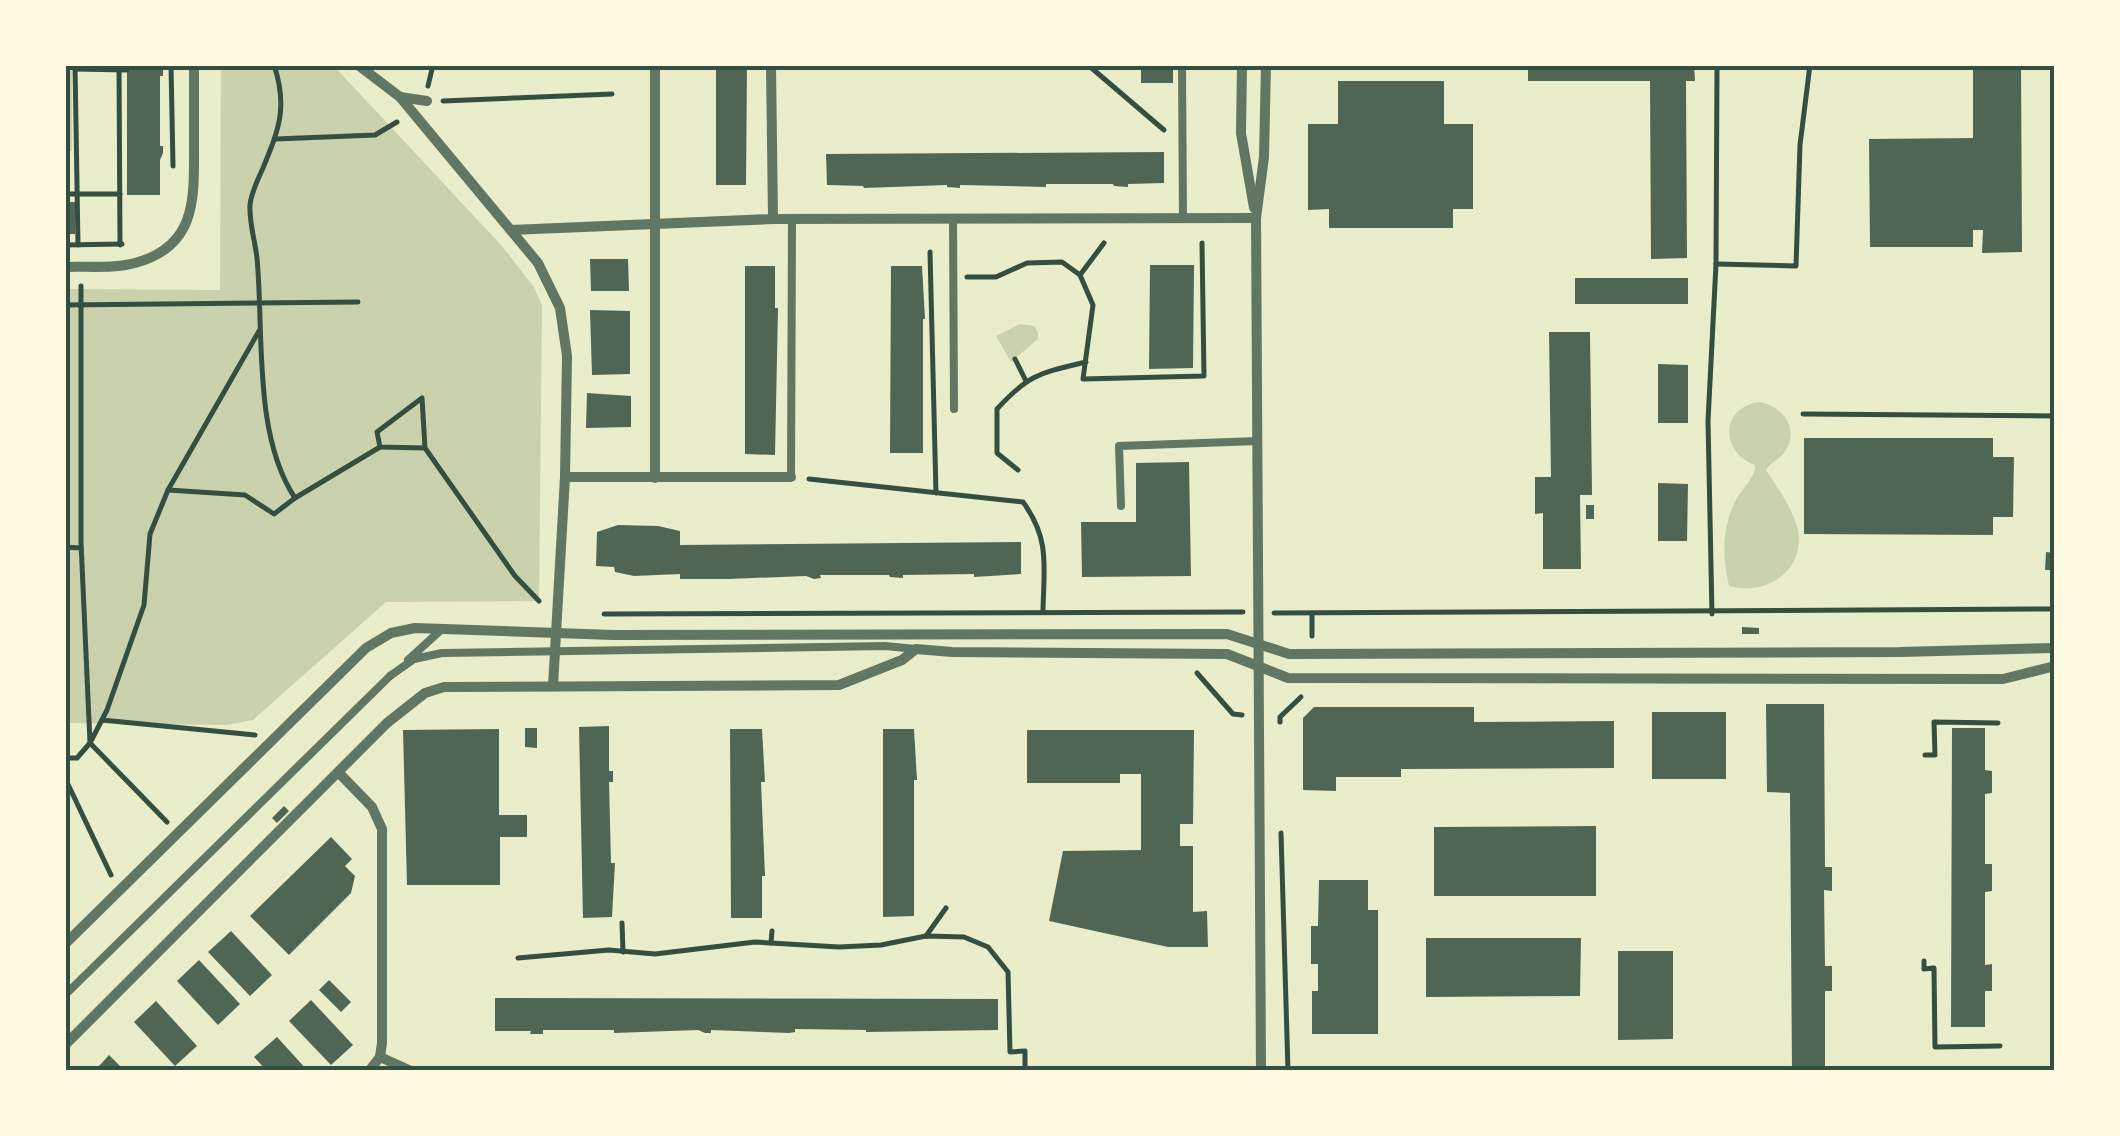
<svg xmlns="http://www.w3.org/2000/svg" width="2120" height="1136" font-family="Bitter,serif">
<rect width="100%" height="100%" fill="#e9edc9"/>
<!-- green -->
<g fill="#cad2ad">
<path d="M221 65H333L501 245 534 287 542 306 539 601 386 602 253 720 226 725 65 723V289L220 290Z"/>
<rect x="65" y="67" width="7" height="84"/>
<path d="M1020 324 1034 326 1038 332V339L1011 362 996 336Z"/>
<path d="M1759 402C1783 406 1801 430 1784 453 1778 460 1771 462 1766 470 1777 487 1791 506 1797 526 1808 568 1768 597 1729 586 1722 556 1722 527 1736 500 1742 488 1755 479 1755 465 1720 452 1720 408 1759 402Z"/>
</g>
<!-- building -->
<g fill="#4f6655">
<path d="M127 65H163V76H160V146H163V153L160 160V195H127Z"/>
<path d="M716 65H747L746 185H716Z"/>
<rect x="1141" y="65" width="32" height="18"/>
<path d="M1528 65H1694L1695 81H1686L1687 258 1651 259 1650 81H1528Z"/>
<path d="M1869 65H2021L2022 252 1982 253 1983 230H1973V247H1870L1869 139 1973 138V69H1869Z"/>
<rect x="2027" y="65" width="28" height="5"/>
<path d="M1338 81H1444V124H1473V209H1453V228H1329V209L1308 210V124H1338Z"/>
<path d="M1164 152V183L1128 184V187L1114 186 1113 184H1046V187L960 185V188L947 187V185L864 188 863 186 827 185 826 154Z"/>
<rect x="65" y="202" width="10" height="32"/>
<path d="M590 259H628L629 291H591Z"/>
<path d="M1150 265H1194L1193 368 1149 369Z"/>
<path d="M745 266H775V308H778L775 455 745 454Z"/>
<path d="M891 266H922L925 319H923V453H890Z"/>
<rect x="1575" y="278" width="113" height="26"/>
<path d="M590 310 630 311V374L592 375Z"/>
<path d="M1549 332H1590L1592 495H1580L1581 569H1543V513L1535 514V477H1551Z"/>
<path d="M1658 364 1688 365V423H1658Z"/>
<path d="M587 393 631 396V427L586 428Z"/>
<path d="M1804 438H1993V457H2014L2013 517H1993V535L1804 534Z"/>
<path d="M1189 462 1191 576 1082 577 1081 522H1136V463Z"/>
<path d="M1658 483 1688 484 1687 541H1658Z"/>
<rect x="1586" y="505" width="8" height="14"/>
<path d="M618 525 658 526 680 531V545L1021 542V574L974 577V574L903 575V578L890 577 889 575H820L821 578 814 579 806 576 728 579H680V574L634 576 615 572 614 567 596 566 597 532Z"/>
<path d="M2046 552 2055 553V570H2045Z"/>
<path d="M1742 627 1759 628V634H1742Z"/>
<path d="M1766 704H1824L1825 867H1832V891L1824 890 1825 966H1832V991H1825V1067H1833V1071H1792L1790 793 1767 792Z"/>
<path d="M1314 707H1474V722L1614 721V768L1401 769V777H1336V791L1303 790V718Z"/>
<rect x="1652" y="712" width="74" height="67"/>
<path d="M609 726V771H613V782H609L611 863H615L612 917 583 918 579 727Z"/>
<path d="M525 728H537V748L525 747Z"/>
<path d="M1952 728H1985V770L1992 771V793L1985 794V864H1992V891L1985 892V965L1992 964V991H1985V1027H1951Z"/>
<path d="M499 729V815H527V837H500V885H407L403 730Z"/>
<path d="M730 729H762L765 782H761L765 876H762V918H731Z"/>
<path d="M883 729H914L917 780H914V916L883 917Z"/>
<path d="M1027 730H1194L1193 824H1180V846H1193V912L1207 911 1208 947H1168L1049 921 1063 851 1141 850V774H1120V783H1027Z"/>
<path d="M284 806 289 811 277 823 272 818Z"/>
<path d="M1596 826V896H1434V827Z"/>
<path d="M331 837 352 859 345 866 355 876 351 893 289 955 250 916Z"/>
<path d="M1319 880H1368V910H1378V1034H1312V991H1318V964H1311V926H1318Z"/>
<path d="M231 931 272 975 250 996 208 952Z"/>
<path d="M1426 938H1581L1580 996 1426 997Z"/>
<path d="M1618 951H1673V1039L1618 1040Z"/>
<path d="M199 960 240 1004 218 1025 177 981Z"/>
<path d="M329 980 351 1002 341 1012 319 990Z"/>
<path d="M495 998 998 999V1030L866 1032V1030L795 1029V1032L789 1033 711 1030V1033H705L698 1030 614 1033V1030H543V1034H530L531 1031H495Z"/>
<path d="M311 1000 353 1045 331 1065 289 1021Z"/>
<path d="M156 1001 197 1046 175 1066 134 1022Z"/>
<path d="M277 1037 308 1071H267L254 1057Z"/>
<path d="M109 1055 125 1071H93L101 1064Z"/>
</g>
<g fill="none" stroke-linecap="round" stroke-linejoin="round">
<!-- path -->
<g stroke="#344e41" stroke-width="5">
<path d="M75 65 78 245"/>
<path d="M119 65 120 245"/>
<path d="M171 65 173 166"/>
<path d="M1088 65 1164 130"/>
<path d="M75 69 127 70"/>
<path d="M428 86 433 65"/>
<path d="M443 101 612 94"/>
<path d="M276 139 375 135 397 122"/>
<path d="M65 194H120"/>
<path d="M65 245 122 244"/>
<path d="M930 252 936 493"/>
<path d="M1716 264 1796 266 1800 145 1810 65"/>
<path d="M1080 275 1104 243"/>
<path d="M967 277H996L1027 263 1062 262 1080 275 1093 305 1083 379 1204 376 1202 243"/>
<path d="M81 286V542L90 743 167 822"/>
<path d="M65 305 358 302"/>
<path d="M1015 359 1026 381"/>
<path d="M1803 414 2055 416"/>
<path d="M425 448 380 447 377 432 422 398 425 448 515 576 539 601"/>
<path d="M1018 470 997 453V409C1029 374 1040 373 1086 362"/>
<path d="M809 479 1023 502C1050 539 1044 566 1043 610"/>
<path d="M168 490 245 495 274 514 295 498C253 435 264 333 257 258 255 240 249 223 250 205 251 193 258 179 263 168 279 129 288 107 274 65"/>
<path d="M295 498 380 447"/>
<path d="M65 547 81 548"/>
<path d="M1274 613 2055 609"/>
<path d="M604 614 1243 612"/>
<path d="M1712 614 1708 421 1716 264 1717 65"/>
<path d="M1312 636V614"/>
<path d="M1197 673 1233 714 1242 715"/>
<path d="M102 720 255 735"/>
<path d="M1280 722V717L1301 697"/>
<path d="M1925 755H1935L1934 722 1998 723"/>
<path d="M65 758H77L90 743 107 710 144 605 150 534 168 490 259 331"/>
<path d="M65 778 111 875"/>
<path d="M1281 833 1288 1071"/>
<path d="M622 923 623 952"/>
<path d="M926 936 946 908"/>
<path d="M771 943 772 931"/>
<path d="M518 958 609 950 655 954 755 942 839 947 881 945 926 936 964 937 988 947 1008 972 1010 1052 1025 1051V1071"/>
<path d="M1924 961V969L1934 968 1935 1047 2000 1046"/>
</g>
<!-- service -->
<g stroke="#617663" stroke-width="8">
<path d="M1182 65 1183 218"/>
<path d="M953 219 954 409"/>
<path d="M791 477 792 219"/>
<path d="M1121 506 1119 446 1258 441"/>
<path d="M408 660 442 629"/>
<path d="M390 676 414 659 442 653 885 646 916 649"/>
<path d="M65 995 390 676"/>
</g>
<!-- minor -->
<g stroke="#617663" stroke-width="10">
<path d="M358 65 400 97 538 263 560 308 567 356 565 477 553 686"/>
<path d="M771 65 773 219"/>
<path d="M1242 65 1241 133 1254 208"/>
<path d="M400 97 427 101"/>
<path d="M511 230 773 219 1256 218"/>
<path d="M65 267C87 266 114 269 135 263 198 246 194 197 194 143 194 117 194 91 194 65"/>
<path d="M565 477H791"/>
<path d="M655 478V65"/>
<path d="M339 773 372 807 382 829V1043L380 1057 369 1071"/>
<path d="M65 944 366 648 391 633 415 628 613 635 1227 634 1289 654 1900 652 2055 648"/>
<path d="M65 1045 387 723 425 693 444 687 839 685 902 660 916 649 952 652 1227 654 1288 678 2003 679 2055 666"/>
<path d="M380 1057 411 1071"/>
<path d="M1261 1071 1256 218 1264 157 1266 65"/>
</g>
</g>
<!-- border -->
<rect width="2120" height="1136" fill="none" stroke="#fefae0" stroke-width="135"/>
<rect x="68" y="68" width="1984" height="1000" fill="none" stroke="#344e41" stroke-width="4"/>
</svg>
